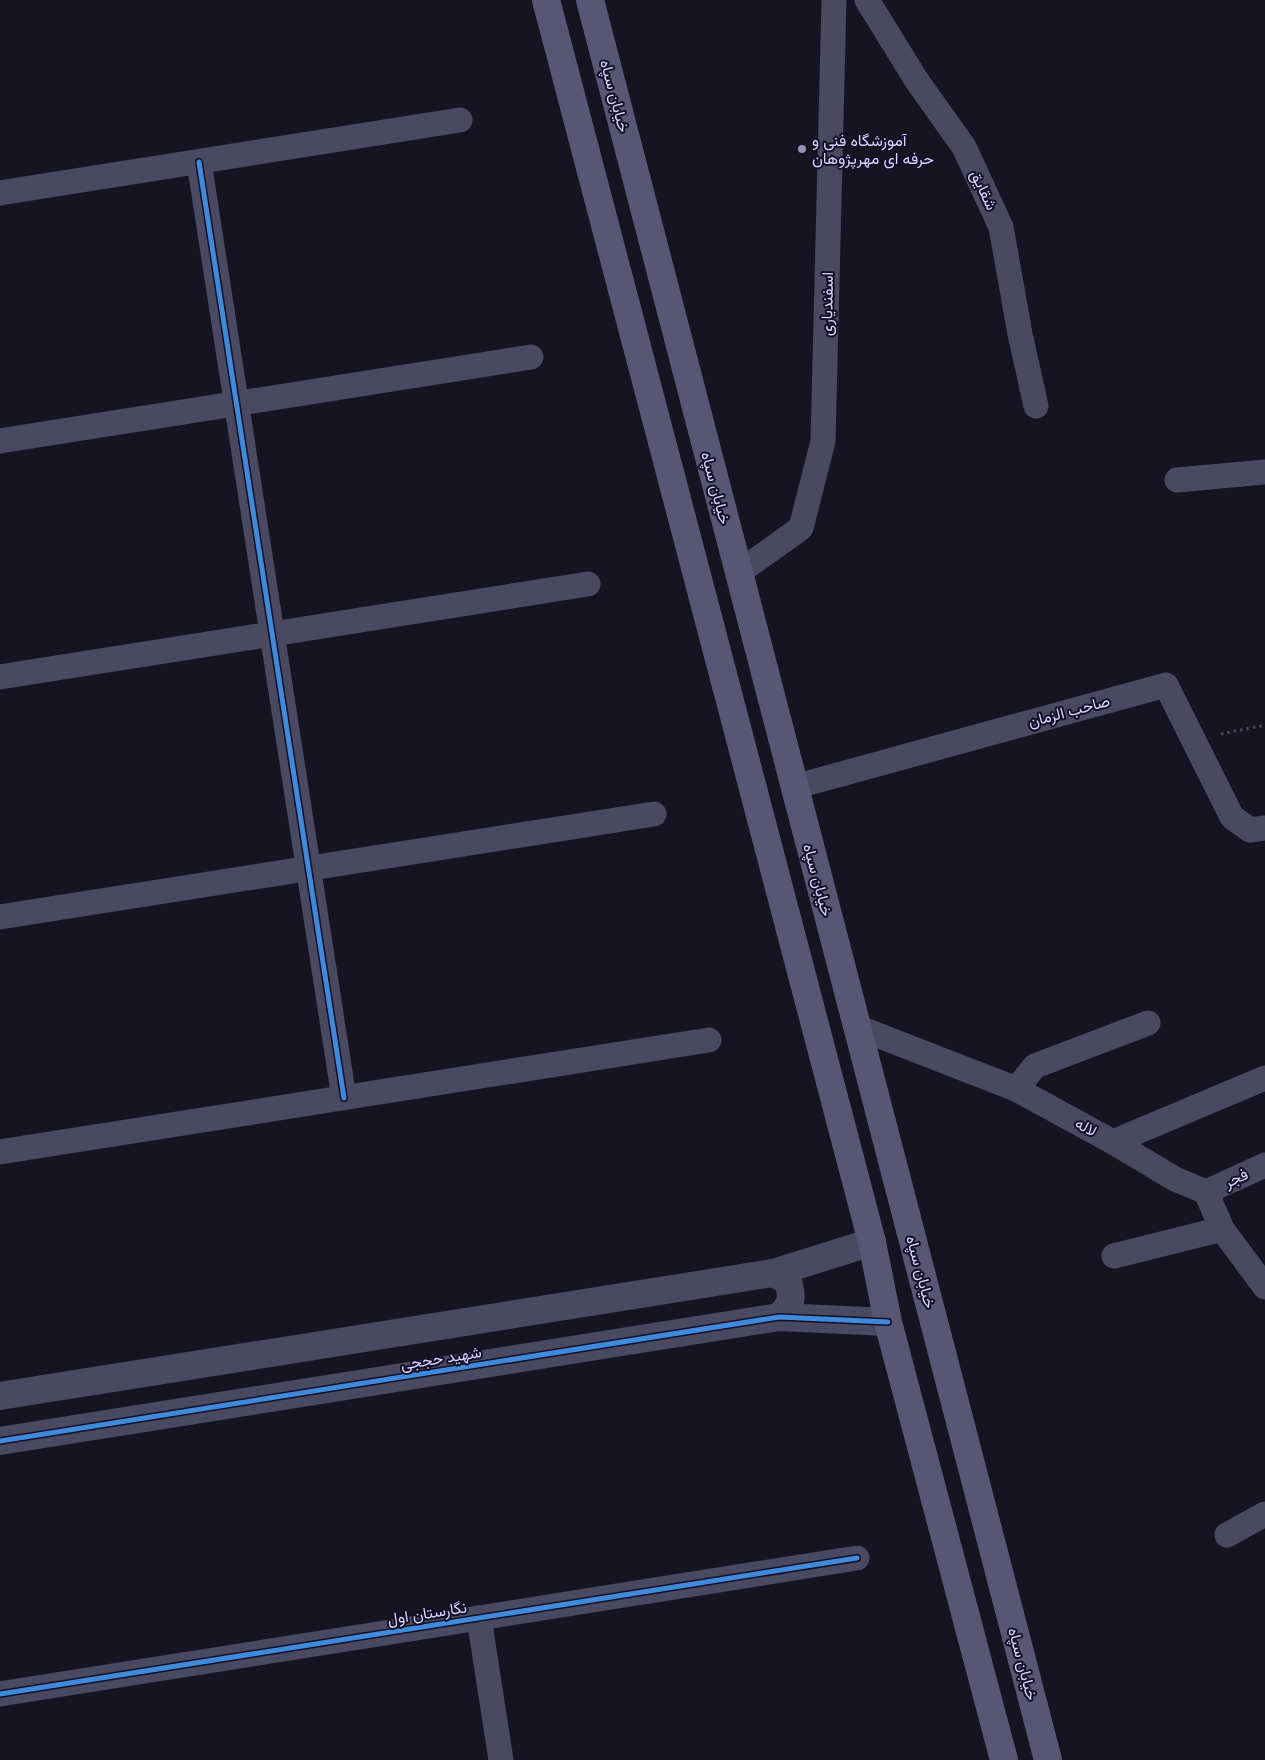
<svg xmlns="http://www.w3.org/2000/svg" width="1265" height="1760" font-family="'Space Grotesk',Vazirmatn,sans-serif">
<rect width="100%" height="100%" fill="#161421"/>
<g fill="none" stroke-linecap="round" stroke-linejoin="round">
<!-- path -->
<path stroke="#44505f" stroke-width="3" stroke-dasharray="2.5 4" stroke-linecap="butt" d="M1221 734 1265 725"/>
<!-- minor -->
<g stroke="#4a4962" stroke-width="25">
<path d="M867 0 917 81 964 147 1001 227 1020 334 1036 406"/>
<path d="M199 162 344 1098"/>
<path d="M0 193 460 120"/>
<path d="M0 441 531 357"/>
<path d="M1177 480 1265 472"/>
<path d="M738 573 801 528 823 441 834 0"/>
<path d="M0 677 588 584"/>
<path d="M794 787 1166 685 1232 817 1250 830 1265 828"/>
<path d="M0 917 654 814"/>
<path d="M857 1027 1016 1089 1113 1142 1175 1179 1206 1192 1222 1229 1265 1287"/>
<path d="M1016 1089 1035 1066 1148 1023"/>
<path d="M1113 1142 1265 1078"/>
<path d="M0 1152 709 1040"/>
<path d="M1206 1192 1265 1165"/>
<path d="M1114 1256 1222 1229"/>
<path d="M1227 1535 1265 1514"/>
<path d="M479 1618 501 1760"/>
<path d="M0 1694 857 1558"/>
</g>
<!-- tertiary -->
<g stroke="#4a4962" stroke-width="28">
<path d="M773 1273 788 1281C793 1298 792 1304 779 1317"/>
<path d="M0 1396 773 1273 872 1242"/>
<path d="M0 1441 779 1317 888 1322"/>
</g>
<!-- secondary -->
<g stroke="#575674" stroke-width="28">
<path d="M546 0 872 1242 888 1322 1004 1760"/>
<path d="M590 0 1048 1760"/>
</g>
<!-- cycleway casing -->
<g stroke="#130f26" stroke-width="8">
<g id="cycleway">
<path d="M199 162 344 1098"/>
<path d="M0 1441 779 1317 888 1322"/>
<path d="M0 1694 857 1558"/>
</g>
</g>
<!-- cycleway -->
<use href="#cycleway" stroke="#408adc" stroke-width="5"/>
</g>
<!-- markers -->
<circle fill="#9591b1" stroke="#130f26" stroke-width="2" cx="802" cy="149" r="5"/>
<g text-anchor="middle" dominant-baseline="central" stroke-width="4" stroke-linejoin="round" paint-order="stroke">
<!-- street labels -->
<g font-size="16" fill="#d9d4ff" stroke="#130f26">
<text transform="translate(615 96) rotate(75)">خیابان سپاه</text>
<text transform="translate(984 190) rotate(65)">شقایق</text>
<text transform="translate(827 304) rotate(-89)">اسفندیاری</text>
<text transform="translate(716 488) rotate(75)">خیابان سپاه</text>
<text transform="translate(1069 711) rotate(-15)">صاحب الزمان</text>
<text transform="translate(818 880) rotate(75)">خیابان سپاه</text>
<text transform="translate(1086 1127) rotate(29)">لاله</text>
<text transform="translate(1236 1178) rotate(-25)">فجر</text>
<text transform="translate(921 1272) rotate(75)">خیابان سپاه</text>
<text transform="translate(441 1358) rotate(-9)">شهید حججی</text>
<text transform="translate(427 1613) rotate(-9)">نگارستان اول</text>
<text transform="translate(1023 1664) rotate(75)">خیابان سپاه</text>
</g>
<!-- poi labels -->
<g font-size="16" fill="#d9d4ff" stroke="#130f26" text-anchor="start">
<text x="812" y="140">آموزشگاه فنی و<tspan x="812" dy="18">حرفه ای مهرپژوهان</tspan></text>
</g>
</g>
</svg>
